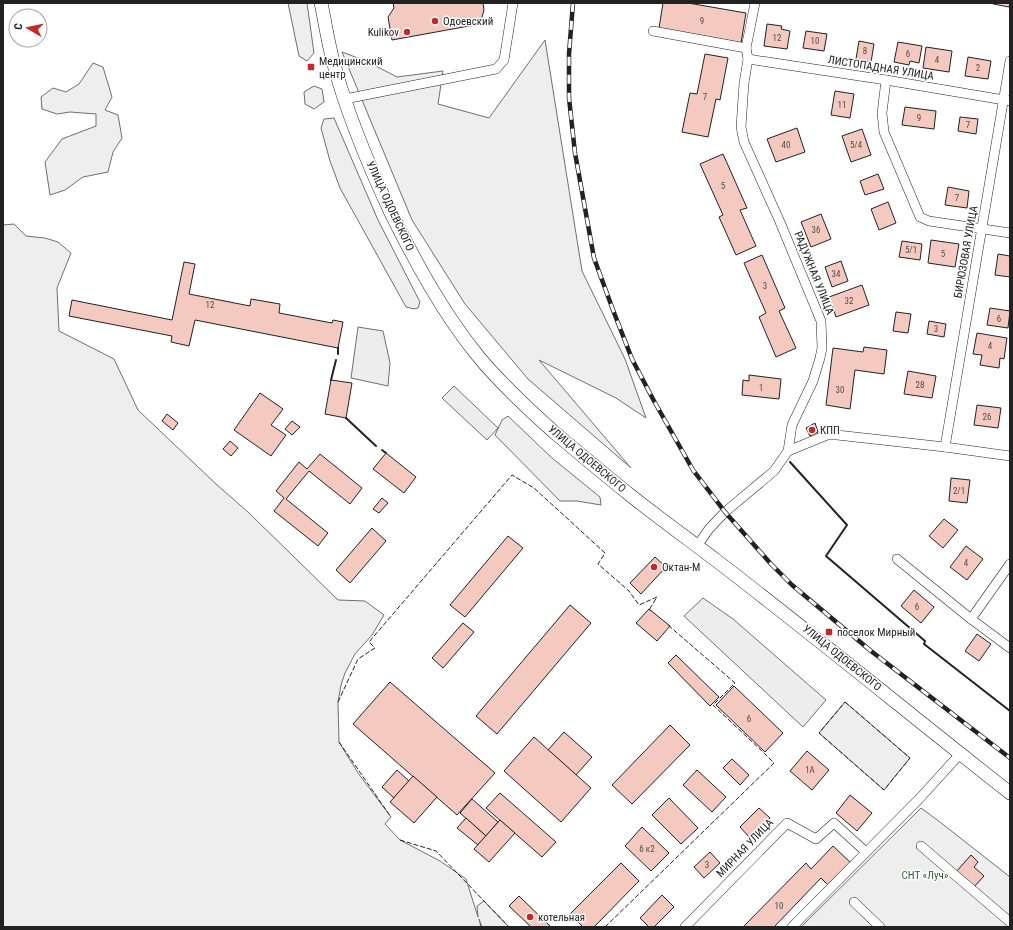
<svg xmlns="http://www.w3.org/2000/svg" width="1013" height="930" font-family="'Roboto Condensed',sans-serif">
<rect width="100%" height="100%" fill="#fff"/>
<!-- green -->
<g fill="#eee" stroke="#6f6f6f">
<path d="M288 3H307L314 53 307 61 299 56Z"/>
<path d="M545 40 582 271 625 359 646 418 616 398 539 360 631 468 528 379 465 304 412 220 342 52 366 61 397 77 443 71 438 104 489 118Z"/>
<path d="M93 63 103 67 112 97 105 110 118 115 122 138 113 152 108 172 83 177 65 190 50 195 45 162 62 139 96 126V114L70 112 57 114 42 109 41 97 53 88 66 92 79 84Z"/>
<path d="M314 86 322 89 324 102 314 109 305 104 304 92Z"/>
<path d="M334 118 378 220 420 302 418 308 414 309 406 307 340 188 330 161 321 128 324 119Z"/>
<path d="M14 224 26 236 45 238 58 242 71 253 57 288 59 331 114 359 138 410 216 484 248 512 338 600 365 601 384 615 372 635 355 654 345 673 341 685 338 702 339 742 358 773 391 817 385 824 400 840 440 861 466 879 478 917 477 906 484 901 509 927H482L479 919 481 927H3V225Z"/>
<path d="M508 416 552 458 600 497 601 505 577 501H560L495 435 502 420Z"/>
<path d="M845 702 910 758 884 790 819 733Z"/>
<path d="M921 808 940 822 1010 877V927H801Z"/>
</g>
<!-- parking -->
<g fill="#ededed" stroke="#6f6f6f">
<path d="M358 327 383 331 390 363 388 386 351 378Z"/>
<path d="M454 386 498 428 487 440 442 398Z"/>
<path d="M703 598 733 619 826 700 803 727 684 616Z"/>
</g>
<!-- building -->
<g fill="#f3c9c0" stroke="#222">
<path d="M393 3H483L484 10 480 24 392 40 388 17 394 8Z"/>
<path d="M663 3H688L746 13 741 43 659 28Z"/>
<path d="M994 3H1010L1009 7 993 4Z"/>
<path d="M767 24 782 26 781 29 790 31 787 49 764 46Z"/>
<path d="M806 31 827 34 824 51 803 48Z"/>
<path d="M859 41 874 44 871 62 856 59Z"/>
<path d="M898 42 922 46 919 63 910 61 909 65 894 62Z"/>
<path d="M926 47 952 51 949 72 923 68Z"/>
<path d="M705 54 728 58 720 100 716 99 708 137 682 132 690 93 697 94Z"/>
<path d="M968 57 991 61 988 79 965 76Z"/>
<path d="M835 91 854 94 850 118 831 115Z"/>
<path d="M905 107 936 111 934 129 902 125Z"/>
<path d="M960 117 978 119 976 134 958 131Z"/>
<path d="M797 128 805 152 776 162 767 139Z"/>
<path d="M862 129 871 155 851 162 842 136Z"/>
<path d="M723 154 747 208 740 210 756 246 736 255 719 217 723 215 700 164Z"/>
<path d="M878 174 884 189 865 195 860 181Z"/>
<path d="M948 187 969 191 967 208 945 205Z"/>
<path d="M888 202 896 223 879 230 871 209Z"/>
<path d="M821 214 831 239 811 247 801 222Z"/>
<path d="M931 240 959 244 955 267 928 263Z"/>
<path d="M902 241 922 244 920 260 899 257Z"/>
<path d="M998 254 1010 256V277L995 275Z"/>
<path d="M762 255 785 308 779 311 796 348 776 357 759 317 766 313 744 263Z"/>
<path d="M841 261 848 281 832 287 825 267Z"/>
<path d="M184 262 195 264 189 294 250 306 251 299 280 304 279 313 332 323 333 320 343 322 338 348 195 320 189 346 171 342 172 336 69 316 72 300 172 320Z"/>
<path d="M862 285 869 305 836 317 829 297Z"/>
<path d="M990 308 1010 311 1008 328 987 325Z"/>
<path d="M896 312 911 314 908 333 893 331Z"/>
<path d="M929 321 946 324 944 337 927 334Z"/>
<path d="M977 333 1007 338 1004 359 1000 358 999 368 980 365 982 355 973 354Z"/>
<path d="M864 347 887 350 884 374 855 370 850 409 826 405 833 348 863 352Z"/>
<path d="M908 371 936 376 932 398 904 394Z"/>
<path d="M749 375 781 379 779 399 742 395 743 380 749 381Z"/>
<path d="M331 380 352 383 346 418 325 414Z"/>
<path d="M260 393 283 409 271 425 286 435 271 456 234 430Z"/>
<path d="M977 405 1001 408 998 428 974 425Z"/>
<path d="M167 414 178 423 173 430 162 421Z"/>
<path d="M292 421 300 427 292 435 285 429Z"/>
<path d="M815 423 818 432 810 436 806 428Z"/>
<path d="M230 441 238 448 231 456 223 449Z"/>
<path d="M386 453 416 477 404 493 373 469Z"/>
<path d="M320 454 362 488 350 504 309 471 286 499 328 533 318 546 274 511 284 498 276 491 299 462 307 469Z"/>
<path d="M951 478 970 480 967 503 949 501Z"/>
<path d="M382 498 388 503 379 513 373 509Z"/>
<path d="M944 519 958 530 943 548 929 536Z"/>
<path d="M372 528 386 541 350 583 336 570Z"/>
<path d="M508 536 523 548 465 617 450 605Z"/>
<path d="M966 546 983 559 967 580 950 567Z"/>
<path d="M655 557 666 567 641 594 630 583Z"/>
<path d="M914 590 934 607 921 623 901 606Z"/>
<path d="M570 605 591 623 497 734 476 716Z"/>
<path d="M649 609 670 626 657 641 636 623Z"/>
<path d="M463 623 474 632 443 668 432 658Z"/>
<path d="M977 634 991 644 979 661 965 651Z"/>
<path d="M676 655 719 697 710 706 668 663Z"/>
<path d="M390 682 495 773 457 815 353 724Z"/>
<path d="M734 686 783 733 765 752 716 705Z"/>
<path d="M670 725 690 745 632 804 612 785Z"/>
<path d="M564 732 592 757 576 775 548 750Z"/>
<path d="M534 737 591 788 561 822 504 771Z"/>
<path d="M807 751 829 770 812 790 790 771Z"/>
<path d="M732 759 749 775 740 785 723 768Z"/>
<path d="M397 770 409 781 394 798 382 787Z"/>
<path d="M697 770 726 797 712 812 683 785Z"/>
<path d="M413 776 437 797 414 823 390 802Z"/>
<path d="M500 793 556 842 542 857 486 808Z"/>
<path d="M850 795 872 813 857 831 836 813Z"/>
<path d="M669 798 698 828 681 844 652 815Z"/>
<path d="M472 799 498 822 486 836 460 813Z"/>
<path d="M759 808 770 818 750 838 740 827Z"/>
<path d="M466 818 486 836 478 845 457 828Z"/>
<path d="M500 820 515 833 489 862 474 849Z"/>
<path d="M642 827 669 853 651 871 625 846Z"/>
<path d="M833 846 851 863 829 886 821 878 774 927H743L806 863 811 869Z"/>
<path d="M710 852 720 863 704 878 694 867Z"/>
<path d="M971 855 978 862 974 867 984 876 973 888 956 872Z"/>
<path d="M621 863 639 881 594 927H583L570 914Z"/>
<path d="M662 895 674 907 654 927H649L640 918Z"/>
<path d="M519 896 551 927H531L509 906Z"/>
</g>
<g fill="none" stroke-linecap="round" stroke-linejoin="round">
<!-- street casing -->
<g stroke="#222" stroke-width="10">
<g id="street">
<path d="M755 3 746 48 748 59 744 83 741 127 744 142 780 222 821 321 822 348 820 358 813 381 792 425 788 451 827 435H837L945 447 1010 456"/>
<path d="M653 31 746 48"/>
<path d="M748 59 886 80 1010 101"/>
<path d="M886 80 882 113 884 132 920 217 929 221 1010 233"/>
<path d="M345 99 496 69 504 60 513 3"/>
<path d="M945 447 1010 61"/>
<path d="M697 546 709 529 725 512 774 471 788 451"/>
<path d="M897 559 971 619 1010 648"/>
<path d="M971 619 1010 564"/>
<path d="M921 846 1010 922"/>
<path d="M854 902 880 927"/>
<path d="M685 927 787 823 816 839 834 823 866 852"/>
<path d="M792 927 920 798 960 754"/>
</g>
</g>
<!-- secondary casing -->
<g stroke="#222" stroke-width="14">
<path id="secondary" d="M321 3C325 22 328 42 333 61 347 114 368 164 391 213 416 263 443 313 478 356 501 384 528 409 555 433 580 454 605 475 630 495 659 518 688 539 717 561 816 637 912 716 1010 793"/>
</g>
<!-- street -->
<use href="#street" stroke="#fff" stroke-width="9"/>
<!-- secondary -->
<use href="#secondary" stroke="#fff" stroke-width="13"/>
<!-- rail casing -->
<g stroke="#222" stroke-width="4.5">
<path id="rail" d="M573 3 569 54V98L575 153 594 258 613 310 632 359 654 401 693 470 725 512 771 564 792 585 871 651 1010 758"/>
</g>
<!-- rail -->
<use href="#rail" stroke="#fff" stroke-width="3" stroke-dasharray="9" stroke-linecap="butt"/>
<!-- fence -->
<g stroke="#222" stroke-width="1" stroke-dasharray="5 2" stroke-linecap="butt">
<path d="M338 702 358 659 375 648 369 642 512 475 534 488 605 553 598 564 629 591 639 605 657 597 649 610 651 611"/>
<path d="M845 702 910 758 884 790 819 733Z"/>
<path d="M339 742 391 817"/>
<path d="M400 840 436 851 509 927"/>
<path d="M605 927 774 763 764 753 713 705 735 683 668 625"/>
</g>
<!-- wall -->
<g stroke="#222" stroke-width="2">
<path d="M338 354V348"/>
<path d="M331 380 336 360"/>
<path d="M346 418 376 446"/>
<path d="M382 450 386 453"/>
<path d="M790 462 847 525 826 556 925 641 924 644 1010 711"/>
</g>
</g>
<!-- markers -->
<g fill="#c62828" stroke="#fff" stroke-width="1.5">
<circle cx="435" cy="21" r="4"/>
<circle cx="407" cy="32" r="4"/>
<rect x="307" y="63" width="8" height="8" rx="2"/>
<circle cx="812" cy="430" r="4"/>
<circle cx="654" cy="567" r="4"/>
<rect x="825" y="628" width="8" height="8" rx="2"/>
<circle cx="530" cy="917" r="4"/>
</g>
<g text-anchor="middle" dominant-baseline="central" stroke-width="3" stroke-linejoin="round" paint-order="stroke">
<!-- number labels -->
<g font-size="9" fill="#564c4a">
<text x="702" y="21">9</text>
<text x="777" y="38">12</text>
<text x="815" y="41">10</text>
<text x="865" y="51">8</text>
<text x="908" y="54">6</text>
<text x="937" y="60">4</text>
<text x="978" y="68">2</text>
<text x="705" y="97">7</text>
<text x="842" y="105">11</text>
<text x="919" y="118">9</text>
<text x="968" y="125">7</text>
<text x="786" y="145">40</text>
<text x="856" y="145">5/4</text>
<text x="723" y="186">5</text>
<text x="957" y="198">7</text>
<text x="816" y="230">36</text>
<text x="911" y="250">5/1</text>
<text x="943" y="254">5</text>
<text x="836" y="274">34</text>
<text x="765" y="286">3</text>
<text x="849" y="301">32</text>
<text x="210" y="305">12</text>
<text x="999" y="319">6</text>
<text x="936" y="329">3</text>
<text x="990" y="346">4</text>
<text x="920" y="385">28</text>
<text x="761" y="388">1</text>
<text x="840" y="390">30</text>
<text x="987" y="417">26</text>
<text x="959" y="491">2/1</text>
<text x="966" y="563">4</text>
<text x="917" y="607">6</text>
<text x="749" y="719">6</text>
<text x="810" y="770">1А</text>
<text x="647" y="849">6 к2</text>
<text x="707" y="865">3</text>
<text x="779" y="906">10</text>
</g>
<!-- poi labels -->
<g font-size="11" fill="#222" stroke="#fff" text-anchor="start">
<text x="443" y="21">Одоевский</text>
<text x="399" y="32" text-anchor="end">Kulikov</text>
<text x="319" y="61">Медицинский<tspan x="319" dy="13">центр</tspan></text>
<text x="820" y="430">КПП</text>
<text x="662" y="567">Октан-М</text>
<text x="837" y="632">поселок Мирный</text>
<text x="538" y="917">котельная</text>
</g>
<!-- street labels -->
<g font-size="11" fill="#222" stroke="#fff">
<text transform="translate(881 68) rotate(9)">ЛИСТОПАДНАЯ УЛИЦА</text>
<text transform="translate(390 206) rotate(65)">УЛИЦА ОДОЕВСКОГО</text>
<text transform="translate(966 252) rotate(-80)">БИРЮЗОВАЯ УЛИЦА</text>
<text transform="translate(814 273) rotate(68)">РАДУЖНАЯ УЛИЦА</text>
<text transform="translate(587 459) rotate(40)">УЛИЦА ОДОЕВСКОГО</text>
<text transform="translate(842 658) rotate(39)">УЛИЦА ОДОЕВСКОГО</text>
<text transform="translate(745 848) rotate(-46)">МИРНАЯ УЛИЦА</text>
</g>
<!-- park labels -->
<g font-size="11" fill="#2f5e38" stroke="#fff">
<text x="925" y="875">СНТ «Луч»</text>
</g>
</g>
<!-- border -->
<rect width="1013" height="930" fill="none" stroke="#222222" stroke-width="8"/>
<!-- north arrow -->
<g transform="translate(28 28) rotate(279)"><circle r="19" fill="#ffffff" stroke="#a7a7a7"/>
<path d="M0-3L7 15L0 10L-7 15Z" fill="#c62828"/>
<text y="-6" font-size="11" font-weight="bold" text-anchor="middle" fill="#222222">С</text>
</g>
</svg>
